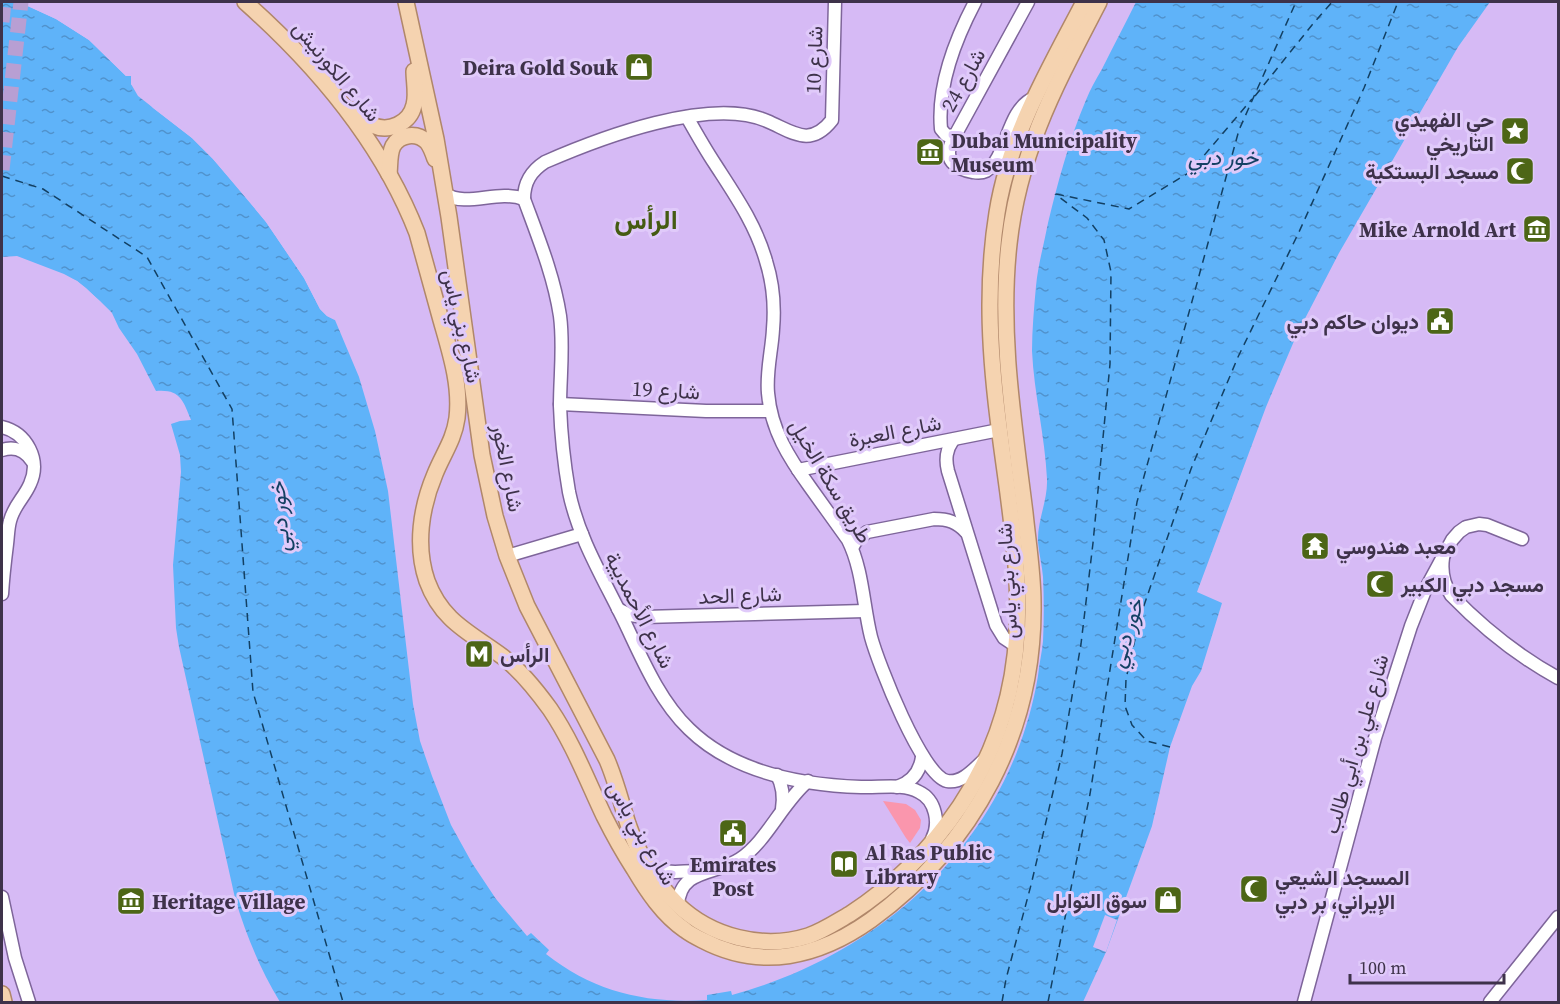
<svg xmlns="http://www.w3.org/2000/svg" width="1560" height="1004" font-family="'Source Serif 4',Vazirmatn,serif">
<defs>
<pattern id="water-ripples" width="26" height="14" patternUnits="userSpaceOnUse" patternTransform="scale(1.5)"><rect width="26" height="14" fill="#5fb3f9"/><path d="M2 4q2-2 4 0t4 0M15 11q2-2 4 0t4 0" fill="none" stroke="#5092cc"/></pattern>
</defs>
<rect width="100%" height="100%" fill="#d6baf5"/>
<!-- green -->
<path fill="#fa96ad" d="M883 801 906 804 915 810 921 820 920 828 910 843 906 838Z"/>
<!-- water -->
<path fill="url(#water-ripples)" d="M2 2H19L56 19 89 40 126 76H131V84L153 108 192 138 213 159 266 222 304 278 320 309 327 316 335 320 359 377 375 431 388 491 413 704 420 741 432 776 451 825 472 863 496 899 527 936 531 933 549 950 546 954C594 992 647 1004 707 1000V995L731 991 732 995C886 953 1011 837 1038 676 1039 664 1042 653 1043 641 1044 620 1044 598 1043 577 1042 565 1039 554 1038 542 1037 521 1048 500 1047 479 1045 436 1034 394 1032 351 1032 330 1034 308 1036 286 1038 265 1044 244 1048 223 1058 182 1069 140 1086 100 1090 90 1096 79 1102 69 1113 47 1125 24 1136 2H1490L1458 47 1339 253 1297 334 1266 407 1197 592 1222 603 1201 671 1192 686 1170 747 1152 826 1106 952 1083 1002H280C260 969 246 935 235 898L179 647 176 628 173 565 181 472 180 455 171 424 180 421 191 420C183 400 180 389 156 391L137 354 119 328 112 313 100 301 77 281 18 257H2Z"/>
<!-- pier -->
<g fill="#d6baf5">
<path d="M19 2H28L58 16 91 37 127 73 134 74V83L141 94 194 136 215 157 247 195 268 221 306 276 322 307 333 315 335 320 327 316 320 309 304 278 266 222 245 196 213 159 192 138 138 96 131 84V76H126L89 40 56 19Z"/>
<path d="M17 256 64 274 77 281 86 288 112 313 101 306 75 284 62 277 17 259 2 260V257Z"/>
<path d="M1105 915 1117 920 1106 952 1093 947Z"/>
</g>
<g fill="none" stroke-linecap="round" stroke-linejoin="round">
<!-- ferry -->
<g stroke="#134063" stroke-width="1.5" stroke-dasharray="8 6" stroke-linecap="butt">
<path d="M1255 96 1312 25 1332 2"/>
<path d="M2 176 43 189 147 257 232 409 253 692 343 1002"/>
<path d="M1056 194 1129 209 1190 172 1252 99"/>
<path d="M1170 747 1147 741 1132 725 1125 706 1126 679 1140 617 1191 469 1238 357 1299 232 1364 88 1398 2"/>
<path d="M1002 1002 1006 979 1031 885 1062 754 1081 644 1093 543 1110 364 1111 272 1104 240 1087 218 1055 194"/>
<path d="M1048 1002 1090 794 1137 502 1239 130 1296 2"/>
</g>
<!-- major-tunnel -->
<g stroke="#b89fd3" stroke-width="15" stroke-dasharray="15 8" stroke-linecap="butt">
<path d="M2 22 4 2"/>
<path d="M2 170 21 2"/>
</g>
<!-- minor casing -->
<g stroke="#7e659a" stroke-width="15">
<g id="minor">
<path d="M835 2 832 120C810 148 793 132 767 121 710 96 600 138 545 162 531 171 524 182 524 199 538 237 554 276 560 316 564 346 560 376 560 406 561 435 564 463 569 492 579 540 605 581 626 625 643 661 660 701 689 729 733 772 801 785 861 787 879 788 903 783 919 792 936 800 940 824 932 839"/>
<path d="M1028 2 952 141C943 160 955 169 973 172 978 173 982 173 986 171 1008 157 1006 110 1034 98"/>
<path d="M687 117C696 133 705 149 715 164 735 195 756 225 766 261 773 283 775 306 773 329 772 350 766 371 768 393 771 430 789 458 810 487 823 505 835 522 848 540 863 570 863 605 871 637 878 663 922 776 947 781 962 784 975 768 985 759"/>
<path d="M954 136 946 135 941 129C937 85 955 40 975 2"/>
<path d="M445 194C468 208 496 189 524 199"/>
<path d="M560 404 706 411H770"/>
<path d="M2 427C27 433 41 460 30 484 24 498 14 505 10 521 8 528 8 536 7 544 5 560 3 577 2 594"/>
<path d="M953 440C946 450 945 459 948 471L996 625 1004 638 1016 646"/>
<path d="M2 450C14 446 25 450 32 461"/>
<path d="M798 470 999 430"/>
<path d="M852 548 856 541 867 532 934 519C948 519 957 522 966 532"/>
<path d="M507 556 582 534"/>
<path d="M1443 558C1441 572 1443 583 1451 595 1483 628 1518 656 1558 678"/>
<path d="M618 609 630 615 644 617 865 611"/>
<path d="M777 775C783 786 784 796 782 809"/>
<path d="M897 787C912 782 920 772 922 757"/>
<path d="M647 864C669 876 677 871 699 871"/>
<path d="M2 897 15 958 29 1002"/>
<path d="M678 905C680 868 716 875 740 859 767 841 782 803 808 781"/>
<path d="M1304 1002 1375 738 1411 626 1426 588 1452 540 1459 532 1466 527 1479 524 1487 525 1522 539"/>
<path d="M1490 1002 1558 917"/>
</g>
</g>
<!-- major casing -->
<g stroke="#b0876a" stroke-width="18">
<g id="major">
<path d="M245 2C317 66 382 143 417 233 425 262 433 291 441 320 450 352 461 385 457 418 454 440 443 454 435 474 421 507 415 546 427 581 442 622 471 633 503 657 521 671 537 691 550 709 573 743 587 780 604 816 613 834 623 852 634 869 647 891 663 915 685 930 690 934 696 937 702 940 761 971 819 957 871 920 974 845 1035 731 1033 603 1033 573 1028 543 1025 513 1014 424 999 333 1009 244 1019 151 1057 83 1099 2"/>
<path d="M406 2 436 139 449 217 482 455 495 516 507 556 527 606 607 760C616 781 621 802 628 824 638 853 655 882 677 904 711 937 763 950 808 936 823 931 836 922 850 914 893 886 931 849 960 806 982 773 999 734 1008 696 1029 609 1011 521 1000 434 990 359 985 288 997 213 1009 136 1049 69 1084 2"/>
<path d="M353 110C359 115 365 121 372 125 389 133 410 123 414 105 417 94 414 82 414 71"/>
<path d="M389 174C390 165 389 154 393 146 400 134 417 132 427 142 431 147 433 153 435 159"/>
<path d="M2 994 4 1002"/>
</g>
</g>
<!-- minor -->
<use href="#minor" stroke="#fff" stroke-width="12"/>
<!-- major -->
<use href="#major" stroke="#f5d3b0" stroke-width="15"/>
</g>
<!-- icons -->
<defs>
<g id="shop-square" transform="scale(1.5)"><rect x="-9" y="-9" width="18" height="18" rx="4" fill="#4d6616" stroke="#e0cafa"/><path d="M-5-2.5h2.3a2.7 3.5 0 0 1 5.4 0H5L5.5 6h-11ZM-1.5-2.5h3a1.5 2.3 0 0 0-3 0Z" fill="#fff"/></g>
<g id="sight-square" transform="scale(1.5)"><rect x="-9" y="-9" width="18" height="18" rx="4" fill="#4d6616" stroke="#e0cafa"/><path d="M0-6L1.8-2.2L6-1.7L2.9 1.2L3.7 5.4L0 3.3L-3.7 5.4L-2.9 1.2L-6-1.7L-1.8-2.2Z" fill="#fff"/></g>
<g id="museum-square" transform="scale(1.5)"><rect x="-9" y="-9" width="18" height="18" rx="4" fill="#4d6616" stroke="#e0cafa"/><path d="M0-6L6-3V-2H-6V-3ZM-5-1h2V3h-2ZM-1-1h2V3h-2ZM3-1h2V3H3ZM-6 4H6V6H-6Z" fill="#fff"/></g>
<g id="mosque-square" transform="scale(1.5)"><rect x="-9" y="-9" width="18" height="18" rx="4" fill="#4d6616" stroke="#e0cafa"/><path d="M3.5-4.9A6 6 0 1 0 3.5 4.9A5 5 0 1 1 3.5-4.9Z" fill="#fff"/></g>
<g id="civic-square" transform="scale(1.5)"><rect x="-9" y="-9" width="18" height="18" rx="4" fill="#4d6616" stroke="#e0cafa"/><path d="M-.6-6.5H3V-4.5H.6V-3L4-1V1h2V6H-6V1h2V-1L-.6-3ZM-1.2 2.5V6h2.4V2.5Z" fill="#fff"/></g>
<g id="temple-square" transform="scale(1.5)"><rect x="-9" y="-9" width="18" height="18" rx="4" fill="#4d6616" stroke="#e0cafa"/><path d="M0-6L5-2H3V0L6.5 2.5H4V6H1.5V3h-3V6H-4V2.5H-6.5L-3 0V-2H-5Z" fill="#fff"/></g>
<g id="metro-square" transform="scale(1.5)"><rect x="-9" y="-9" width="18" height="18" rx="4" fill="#4d6616" stroke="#e0cafa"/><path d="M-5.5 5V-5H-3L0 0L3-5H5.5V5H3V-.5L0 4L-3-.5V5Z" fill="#fff"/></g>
<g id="library-square" transform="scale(1.5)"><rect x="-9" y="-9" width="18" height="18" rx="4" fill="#4d6616" stroke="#e0cafa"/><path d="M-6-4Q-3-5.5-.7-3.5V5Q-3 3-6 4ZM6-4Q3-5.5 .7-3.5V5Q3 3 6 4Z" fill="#fff"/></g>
</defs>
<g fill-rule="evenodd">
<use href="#shop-square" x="639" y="67"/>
<use href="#sight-square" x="1515" y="131"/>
<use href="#museum-square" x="930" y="152"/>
<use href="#mosque-square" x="1520" y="171"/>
<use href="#museum-square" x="1537" y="229"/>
<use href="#civic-square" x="1440" y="321"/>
<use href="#temple-square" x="1315" y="546"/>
<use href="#mosque-square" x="1380" y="584"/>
<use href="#metro-square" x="479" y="654"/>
<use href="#civic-square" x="733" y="833"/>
<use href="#library-square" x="844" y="864"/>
<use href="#mosque-square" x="1254" y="889"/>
<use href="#shop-square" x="1168" y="900"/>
<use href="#museum-square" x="131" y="901"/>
</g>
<g text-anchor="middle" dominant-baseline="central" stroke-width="6" stroke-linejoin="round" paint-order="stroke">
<!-- street labels -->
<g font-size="21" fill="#3e324a" stroke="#e0cafa">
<text transform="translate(814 60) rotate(-88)">شارع 10</text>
<text transform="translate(337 71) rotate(50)">شارع الكورنيش</text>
<text transform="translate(963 80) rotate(-61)">شارع 24</text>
<text transform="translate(462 326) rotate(77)">شارع بني ياس</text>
<text transform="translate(666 390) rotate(3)">شارع 19</text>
<text transform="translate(895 431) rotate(-11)">شارع العبرة</text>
<text transform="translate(508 468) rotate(79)">شارع الخور</text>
<text transform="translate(831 481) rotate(59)">طريق سكة الخيل</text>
<text transform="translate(1007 581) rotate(-93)">شارع بني ياس</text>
<text transform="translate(740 595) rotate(-2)">شارع الحد</text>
<text transform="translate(640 610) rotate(63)">شارع الأحمديية</text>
<text transform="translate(1356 744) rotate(-74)">شارع علي بن أبي طالب</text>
<text transform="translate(642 833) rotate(60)">شارع بني ياس</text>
</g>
<!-- poi labels -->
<g font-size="21" font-weight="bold" fill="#3e324a" stroke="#e0cafa" text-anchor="start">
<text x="618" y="67" text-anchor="end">Deira Gold Souk</text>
<text x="1494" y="119" text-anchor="end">حي الفهيدي<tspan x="1494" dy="24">التاريخي</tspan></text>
<text x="951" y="140">Dubai Municipality<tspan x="951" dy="24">Museum</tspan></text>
<text x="1499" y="171" text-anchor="end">مسجد البستكية</text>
<text x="1516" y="229" text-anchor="end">Mike Arnold Art</text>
<text x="1419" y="321" text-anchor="end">ديوان حاكم دبي</text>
<text x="1336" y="546">معبد هندوسي</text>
<text x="1401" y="584">مسجد دبي الكبير</text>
<text x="500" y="654">الرأس</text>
<text x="865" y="852">Al Ras Public<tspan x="865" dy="24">Library</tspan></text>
<text x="733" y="864" text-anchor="middle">Emirates<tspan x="733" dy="24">Post</tspan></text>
<text x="1275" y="877">المسجد الشيعي<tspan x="1275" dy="24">الإيراني، بر دبي</tspan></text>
<text x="1147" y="900" text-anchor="end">سوق التوابل</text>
<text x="152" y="901">Heritage Village</text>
</g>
<!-- water labels -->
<g font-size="22" font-style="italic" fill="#134063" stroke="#e0cafa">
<text x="1223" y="157">خور دبي</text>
<text transform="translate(279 517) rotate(-94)">خور دبي</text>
<text transform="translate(1126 633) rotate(-73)">خور دبي</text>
</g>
<!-- district labels -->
<g font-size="27" font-weight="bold" fill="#455b12" stroke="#e0cafa">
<text x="646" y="219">الرأس</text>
</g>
</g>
<!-- border -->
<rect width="1560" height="1004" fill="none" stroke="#3e324a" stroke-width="6"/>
<!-- scale -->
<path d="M1350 974v9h154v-9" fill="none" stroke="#3e324a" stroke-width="3"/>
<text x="1359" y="974" font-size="18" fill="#3e324a" stroke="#e0cafa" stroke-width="4.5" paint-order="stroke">100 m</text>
</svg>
